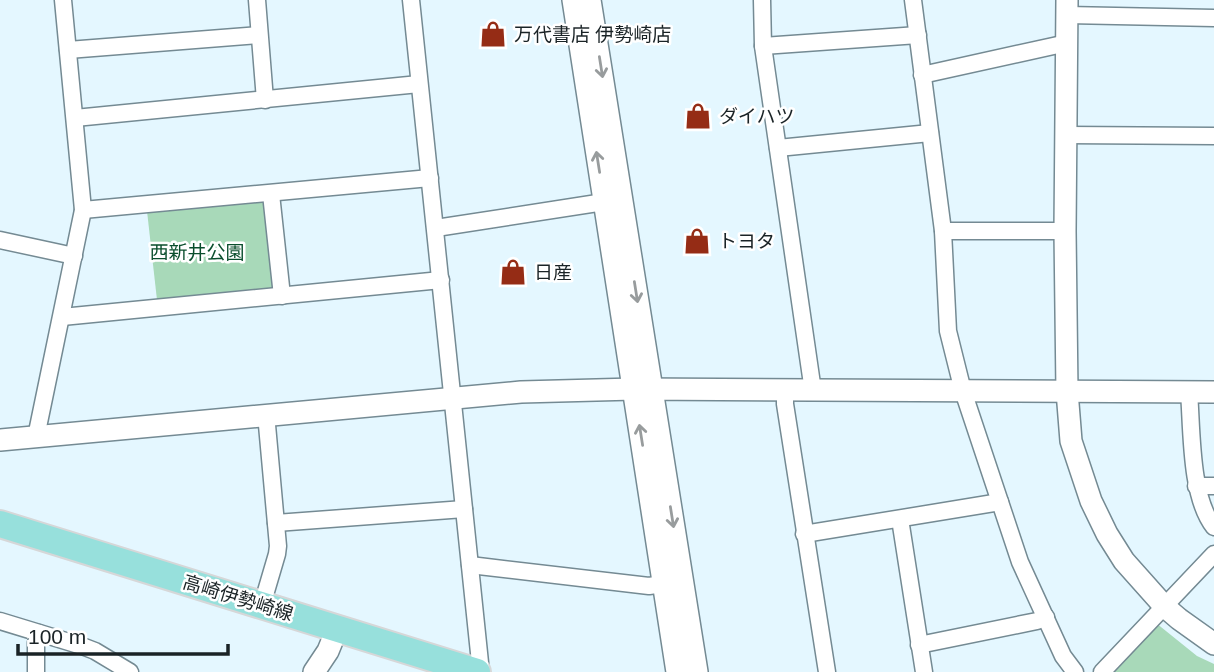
<svg xmlns="http://www.w3.org/2000/svg" width="1214" height="672" font-family="Arial,'Noto Sans JP',sans-serif">
<rect width="100%" height="100%" fill="#e4f7ff"/>
<!-- park -->
<g fill="#a8d9b9">
<path d="M264 202 268 206 274 290 157 300 147 211Z"/>
<path d="M1156 623 1197 656 1214 664V672H1111Z"/>
</g>
<g fill="none" stroke-linecap="round" stroke-linejoin="round">
<!-- minor casing -->
<g stroke="#748a93" stroke-width="19">
<g id="minor">
<path d="M257 0 265 100"/>
<path d="M411 0 481 672"/>
<path d="M762 0 763 46 813 391"/>
<path d="M913 0 943 231 948 331 963 391 1020 562 1063 656 1075 672"/>
<path d="M1067 15 1214 18"/>
<path d="M763 46 918 35"/>
<path d="M68 50 259 35"/>
<path d="M922 75 1067 43"/>
<path d="M75 118 419 84"/>
<path d="M1066 135 1214 136"/>
<path d="M778 148 930 133"/>
<path d="M271 194 282 296"/>
<path d="M83 210 430 178"/>
<path d="M436 228 604 202"/>
<path d="M943 231H1065"/>
<path d="M0 240 74 256"/>
<path d="M62 317 441 280"/>
<path d="M785 391V404L827 672"/>
<path d="M1189 392C1192 430 1190 497 1214 527"/>
<path d="M36 437 83 210 63 0"/>
<path d="M1196 486H1214"/>
<path d="M900 519 924 672"/>
<path d="M276 523 464 509"/>
<path d="M804 534 1000 502"/>
<path d="M470 565 649 586 663 584"/>
<path d="M262 605 277 554 278 546 266 414"/>
<path d="M0 621 82 646 95 651 130 672"/>
<path d="M919 645 1037 621 1046 617"/>
<path d="M36 672V643L39 633"/>
<path d="M1102 672 1214 554"/>
</g>
</g>
<!-- tertiary casing -->
<g stroke="#748a93" stroke-width="24">
<g id="tertiary">
<path d="M573 0 677 672"/>
<path d="M590 0 697 672"/>
<path d="M1067 0 1065 231 1067 391 1071 441 1091 501 1107 534 1124 561 1165 607 1179 619 1214 644"/>
<path d="M0 440 521 392 634 389 1214 392"/>
<path d="M314 672 328 651 337 629"/>
</g>
</g>
<!-- primary casing -->
<g stroke="#d6d7d8" stroke-width="30">
<path id="primary" d="M0 524 477 672"/>
</g>
<!-- minor -->
<use href="#minor" stroke="#fff" stroke-width="16"/>
<!-- tertiary -->
<use href="#tertiary" stroke="#fff" stroke-width="21"/>
<!-- primary -->
<use href="#primary" stroke="#97e0dc" stroke-width="26"/>
</g>
<!-- one-way arrows -->
<defs><path id="oneway-shaft" d="M-6 0H5M1.5-3L5.5 0L1.5 3" fill="none" stroke-width="1.6" stroke-linecap="round" stroke-linejoin="round" transform="scale(1.75)"/></defs>
<g stroke="#989c9d">
<use href="#oneway-shaft" transform="translate(601 67) rotate(81)"/>
<use href="#oneway-shaft" transform="translate(598 162) rotate(-99)"/>
<use href="#oneway-shaft" transform="translate(636 292) rotate(81)"/>
<use href="#oneway-shaft" transform="translate(641 435) rotate(-99)"/>
<use href="#oneway-shaft" transform="translate(672 517) rotate(81)"/>
</g>
<!-- icons -->
<defs>
<g id="shop-bare" transform="scale(2.1)"><path d="M-5-2.5h2.3a2.7 3.5 0 0 1 5.4 0H5L5.5 6h-11ZM-1.5-2.5h3a1.5 2.3 0 0 0-3 0Z" fill="#952c15" stroke="#fff" stroke-width="2.5" paint-order="stroke"/></g>
</defs>
<g fill-rule="evenodd">
<use href="#shop-bare" x="493" y="34"/>
<use href="#shop-bare" x="698" y="116"/>
<use href="#shop-bare" x="697" y="241"/>
<use href="#shop-bare" x="513" y="272"/>
</g>
<g text-anchor="middle" dominant-baseline="central" stroke-width="5" stroke-linejoin="round" paint-order="stroke">
<!-- poi labels -->
<g font-size="19" fill="#1a2326" stroke="#fff" text-anchor="start">
<text x="514" y="34">万代書店 伊勢崎店</text>
<text x="719" y="116">ダイハツ</text>
<text x="718" y="241">トヨタ</text>
<text x="534" y="272">日産</text>
</g>
<!-- park labels -->
<g font-size="19" fill="#0a4e2d" stroke="#fff">
<text x="197" y="252">西新井公園</text>
</g>
<!-- street labels -->
<g font-size="19" fill="#1a2326" stroke="#fff">
<text transform="translate(238 598) rotate(17)">高崎伊勢崎線</text>
</g>
</g>
<!-- scale -->
<path d="M18 644v10h210v-10" fill="none" stroke="#1a2326" stroke-width="3.5"/>
<text x="28" y="644" font-size="21" fill="#1a2326" stroke="#ffffff" stroke-width="5" paint-order="stroke">100 m</text>
</svg>
